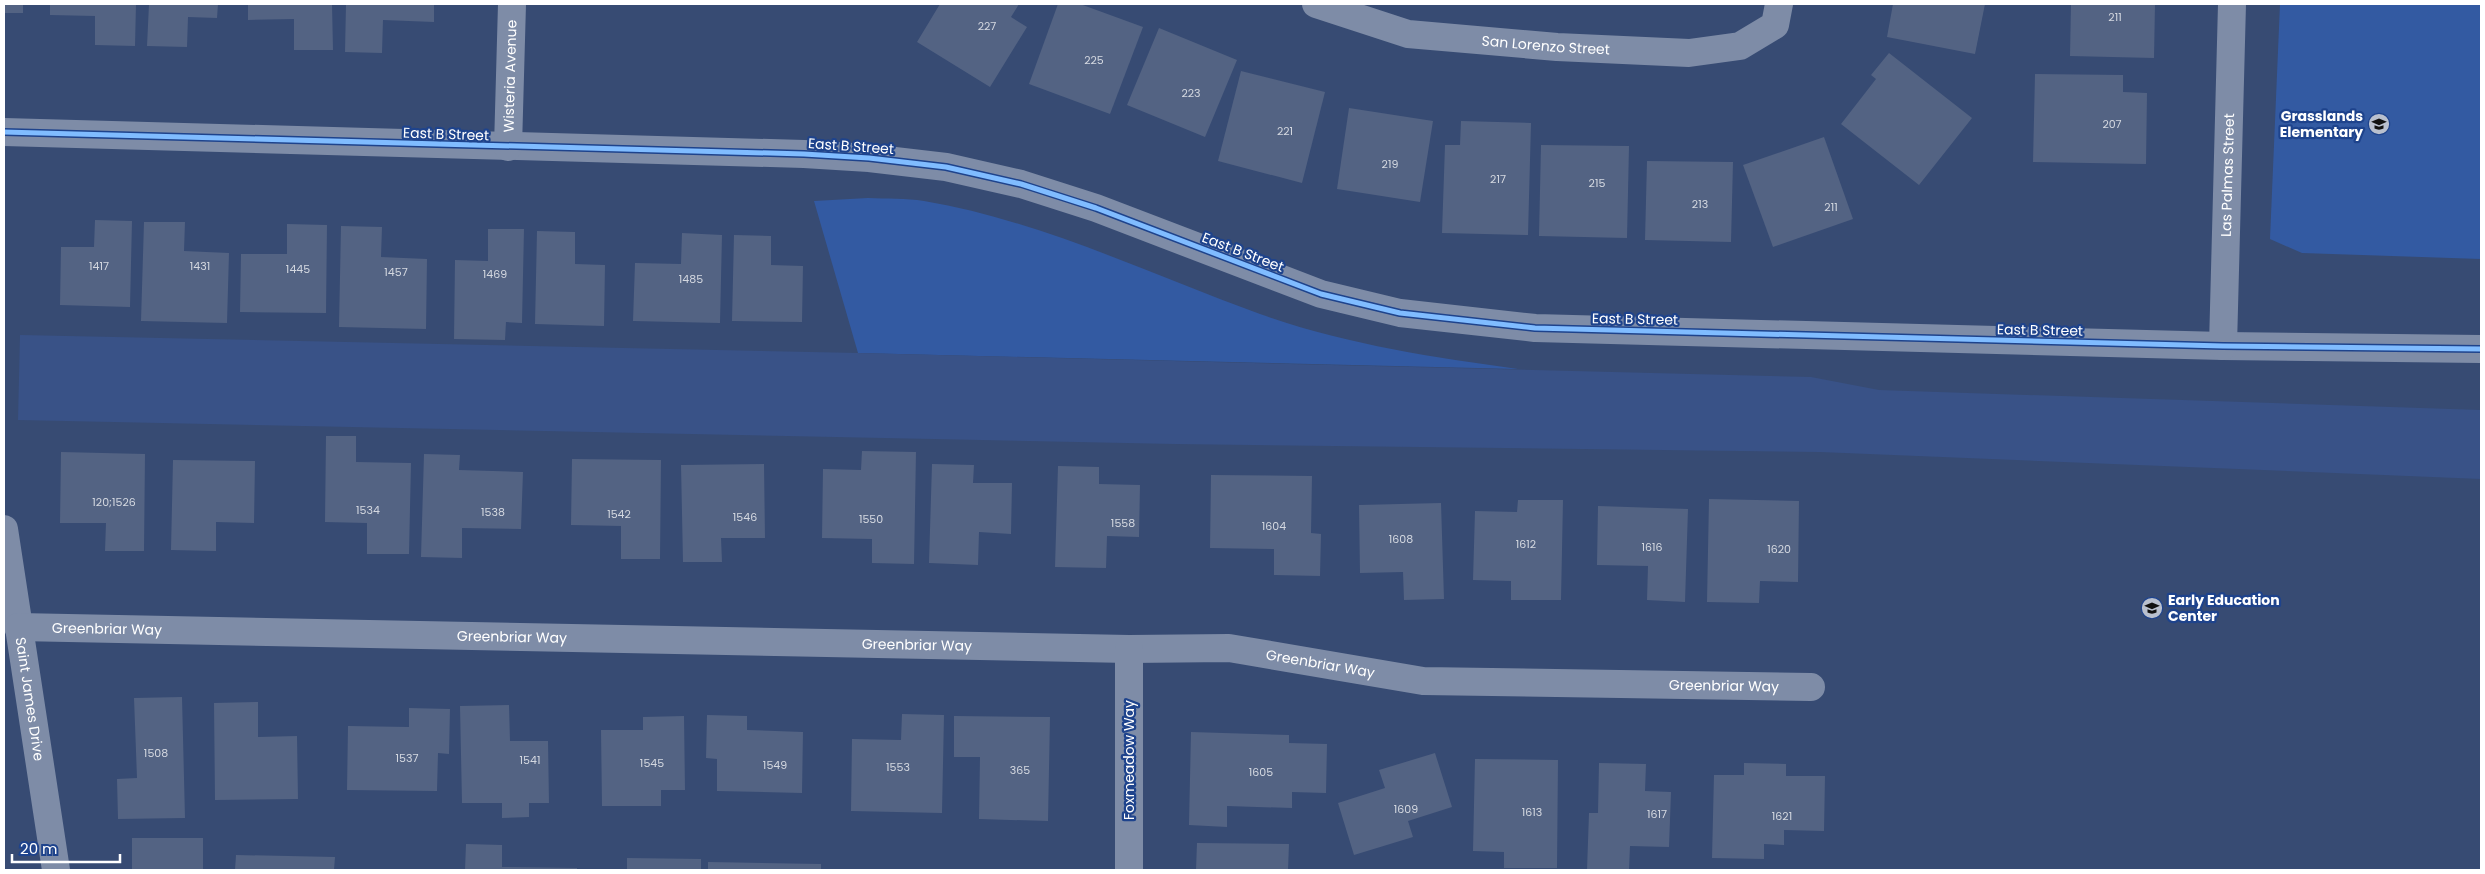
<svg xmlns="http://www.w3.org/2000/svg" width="2485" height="874" font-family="Poppins,sans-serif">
<rect width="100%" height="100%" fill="#374b73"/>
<!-- green -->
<g fill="#335aa2">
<path d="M2280 4H2481V259L2302 253 2270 239Z"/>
<path d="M868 198C886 199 906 198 924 201 1042 221 1149 274 1260 314 1344 344 1431 357 1518 369L858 353 814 201Z"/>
</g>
<!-- water -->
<path fill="#395287" d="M20 335 858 353 1811 377 1879 390 2481 410V479L1820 452 1175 444 18 420Z"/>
<!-- building -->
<g fill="#536383">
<rect x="4" y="4" width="19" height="9"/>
<path d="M50 4H136L135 46 95 45V16L50 15Z"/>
<path d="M149 4H218L217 18 188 17 187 47 147 46Z"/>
<path d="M248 4H332L333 50H294V19L248 20Z"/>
<path d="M346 4H434V22L383 20 382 53 345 52Z"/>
<path d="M940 4H1019L1011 17 1027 27 990 87 917 42Z"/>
<path d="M1058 4H1080L1143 27 1110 114 1029 84Z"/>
<path d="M1893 4H1985L1975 54 1887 37Z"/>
<path d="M2071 4H2155L2154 58 2070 56Z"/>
<path d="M1159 28 1237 60 1205 137 1127 105Z"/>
<path d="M1889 53 1972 118 1919 185 1841 124 1876 79 1871 75Z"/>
<path d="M1241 71 1325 92 1302 183 1218 161Z"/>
<path d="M2035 74 2123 75V92L2147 93 2146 164 2033 162Z"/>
<path d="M1349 108 1433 121 1420 202 1337 189Z"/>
<path d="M1461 121 1531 123 1528 235 1442 233 1445 145H1460Z"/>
<path d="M1824 137 1853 219 1773 247 1743 165Z"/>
<path d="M1541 145 1629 146 1627 238 1539 236Z"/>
<path d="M1647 161 1733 162 1731 242 1645 240Z"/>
<path d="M95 220 132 221 130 307 60 305 61 247H94Z"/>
<path d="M144 222H185L184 251 229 253 227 323 141 321Z"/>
<path d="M287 224 327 225 326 313 240 312 241 254H287Z"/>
<path d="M341 226 382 227 381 257 427 259 426 329 339 327Z"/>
<path d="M488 229H524L522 323 506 322 505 340 454 339 455 260 488 261Z"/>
<path d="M537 231 575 232V264L605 265 604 326 535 324Z"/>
<path d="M682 233 722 235 720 323 633 321 635 263 681 264Z"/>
<path d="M734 235 771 236V265L803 266 802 322 732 321Z"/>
<path d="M326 436H356V462L411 463 409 554H367V523L325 522Z"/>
<path d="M862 451 916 452 914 564 872 563V539L822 538 823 469 861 470Z"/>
<path d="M61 452 145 454 144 551H105L106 523H60Z"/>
<path d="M424 454 460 455 459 470 523 472 521 529 462 528V558L421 557Z"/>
<path d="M572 459 661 460 660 559H621V526L571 525Z"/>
<path d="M173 460 255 461 254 523 216 522V551L171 550Z"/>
<path d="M764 464 765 538H721L722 562H683L681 465Z"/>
<path d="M932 464 974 465 973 483H1012L1011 534 979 532 978 565 929 563Z"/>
<path d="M1058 466 1099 467V484L1140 485 1139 537 1107 536 1106 568 1055 567Z"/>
<path d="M1211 475 1312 476 1311 533 1321 534 1320 576 1274 575V549L1210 548Z"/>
<path d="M1709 499 1799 501 1798 582 1760 581 1759 603 1707 602Z"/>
<path d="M1518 500H1563L1561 600H1511V581L1473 580 1475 511 1517 512Z"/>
<path d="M1441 503 1444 599 1404 600 1403 572 1360 573 1359 505Z"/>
<path d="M1598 506 1688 509 1685 602 1647 600 1648 566 1597 565Z"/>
<path d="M182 697 185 818 118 819 117 779 137 778 134 698Z"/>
<path d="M258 702V737L297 736 298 799 215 800 214 703Z"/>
<path d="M509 705 510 741H548L549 803H529V817L502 818V803H462L460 706Z"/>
<path d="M409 708 450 709 449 754 438 753 437 791 347 790 348 726 409 727Z"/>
<path d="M902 714 944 715 942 813 851 811 852 739 901 740Z"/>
<path d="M707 715 747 716V730L803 732 802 793 717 791V759L706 758Z"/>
<path d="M684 716 685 790H661V806H602L601 730H643V717Z"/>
<path d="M954 716 1050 717 1048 821 979 819 980 757H954Z"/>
<path d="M1191 732 1289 735V743L1327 744 1326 793 1292 792V808L1227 806V827L1189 825Z"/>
<path d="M1435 753 1452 807 1408 821 1413 837 1354 855 1338 803 1385 788 1379 770Z"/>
<path d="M1475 759 1558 760 1557 868H1504V852L1473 851Z"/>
<path d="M1599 763 1646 764 1645 791 1671 792 1669 847 1630 846 1629 870H1587L1589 813H1598Z"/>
<path d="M1744 763 1786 764V776H1825L1824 831 1784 830V845L1764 844V859L1712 858 1714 775H1744Z"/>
<rect x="132" y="838" width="71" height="32"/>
<path d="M1197 843 1289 844 1288 870H1196Z"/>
<path d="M466 844 502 845V867L577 868V870H465Z"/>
<path d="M236 855 335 857 334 870H235Z"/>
<path d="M627 858 701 859V870H627Z"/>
<path d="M708 862 821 864V870H708Z"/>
</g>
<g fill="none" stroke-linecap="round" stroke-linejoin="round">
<!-- street -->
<g stroke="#7e8ca7" stroke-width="28">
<path id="s1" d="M1316 4 1408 34 1557 47 1689 53 1740 46 1775 25 1779 4"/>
<path d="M4 132 804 154 869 158 946 167 1021 184 1096 208 1321 294 1400 313 1535 328 2223 346 2481 349"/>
<path id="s2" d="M508 147 512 4"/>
<path id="s3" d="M2223 346 2232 4"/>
<path id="s4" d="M4 529 56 870"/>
<path id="s5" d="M18 627 1129 649 1229 648 1423 681 1811 687"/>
<path d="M1129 649V870"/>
</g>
<!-- cycleway casing -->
<g stroke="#1e438c" stroke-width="8">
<path id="cycleway" d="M4 132 804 154 869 158 946 167 1021 184 1096 208 1321 294 1400 313 1535 328 2223 346 2481 349"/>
</g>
<!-- cycleway -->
<use href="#cycleway" stroke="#80bcff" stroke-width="5"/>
</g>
<!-- icons -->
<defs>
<g id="school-disc" transform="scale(1.125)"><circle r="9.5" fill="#b9c0ce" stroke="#1e438c"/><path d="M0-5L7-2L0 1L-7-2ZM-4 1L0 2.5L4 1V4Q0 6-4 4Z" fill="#111"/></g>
</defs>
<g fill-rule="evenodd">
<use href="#school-disc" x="2379" y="124"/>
<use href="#school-disc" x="2152" y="608"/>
</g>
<g text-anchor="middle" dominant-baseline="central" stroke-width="4.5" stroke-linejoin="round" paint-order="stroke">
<!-- number labels -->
<g font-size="11" fill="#d4d8e0">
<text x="2115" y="17">211</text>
<text x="987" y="26">227</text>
<text x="1094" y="60">225</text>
<text x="1191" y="93">223</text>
<text x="2112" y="124">207</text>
<text x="1285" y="131">221</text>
<text x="1390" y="164">219</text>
<text x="1498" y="179">217</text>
<text x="1597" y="183">215</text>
<text x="1700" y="204">213</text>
<text x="1831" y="207">211</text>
<text x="99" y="266">1417</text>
<text x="200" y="266">1431</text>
<text x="298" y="269">1445</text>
<text x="396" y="272">1457</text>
<text x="495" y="274">1469</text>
<text x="691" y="279">1485</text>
<text x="114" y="502">120;1526</text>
<text x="368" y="510">1534</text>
<text x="493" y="512">1538</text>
<text x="619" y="514">1542</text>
<text x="745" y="517">1546</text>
<text x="871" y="519">1550</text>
<text x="1123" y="523">1558</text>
<text x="1274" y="526">1604</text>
<text x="1401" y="539">1608</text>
<text x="1526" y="544">1612</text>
<text x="1652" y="547">1616</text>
<text x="1779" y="549">1620</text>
<text x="156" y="753">1508</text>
<text x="407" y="758">1537</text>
<text x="530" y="760">1541</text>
<text x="652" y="763">1545</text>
<text x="775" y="765">1549</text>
<text x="898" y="767">1553</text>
<text x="1020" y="770">365</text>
<text x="1261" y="772">1605</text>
<text x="1406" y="809">1609</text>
<text x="1532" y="812">1613</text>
<text x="1657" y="814">1617</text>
<text x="1782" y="816">1621</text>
</g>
<!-- street labels -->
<g font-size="14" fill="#fff" stroke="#1e438c">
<text stroke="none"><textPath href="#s1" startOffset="235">San Lorenzo Street</textPath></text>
<text stroke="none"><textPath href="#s2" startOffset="71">Wisteria Avenue</textPath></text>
<text transform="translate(446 134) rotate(2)">East B Street</text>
<text transform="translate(851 146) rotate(4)">East B Street</text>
<text stroke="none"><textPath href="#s3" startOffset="171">Las Palmas Street</textPath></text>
<text transform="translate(1243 252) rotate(21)">East B Street</text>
<text transform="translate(1635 319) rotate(1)">East B Street</text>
<text transform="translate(2040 330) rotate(1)">East B Street</text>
<text stroke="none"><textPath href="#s5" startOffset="89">Greenbriar Way</textPath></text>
<text stroke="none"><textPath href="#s5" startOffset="494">Greenbriar Way</textPath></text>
<text stroke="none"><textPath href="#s5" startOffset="899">Greenbriar Way</textPath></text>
<text stroke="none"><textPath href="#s5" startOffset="1304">Greenbriar Way</textPath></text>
<text stroke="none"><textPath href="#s5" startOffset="1709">Greenbriar Way</textPath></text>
<text stroke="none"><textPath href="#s4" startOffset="172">Saint James Drive</textPath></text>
<text transform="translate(1129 760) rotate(-90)">Foxmeadow Way</text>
</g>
<!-- poi labels -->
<g font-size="14" font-weight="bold" fill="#fff" stroke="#1e438c" text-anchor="end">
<text x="2363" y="116">Grasslands<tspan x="2363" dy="16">Elementary</tspan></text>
<text x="2168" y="600" text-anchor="start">Early Education<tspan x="2168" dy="16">Center</tspan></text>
</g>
</g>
<!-- border -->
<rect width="2485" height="874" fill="none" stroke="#ffffff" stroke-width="10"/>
<!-- scale -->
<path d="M12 854v8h108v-8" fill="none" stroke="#ffffff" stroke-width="2.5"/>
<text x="20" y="854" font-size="15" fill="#ffffff" stroke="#1e438c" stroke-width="4" paint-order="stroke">20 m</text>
</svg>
